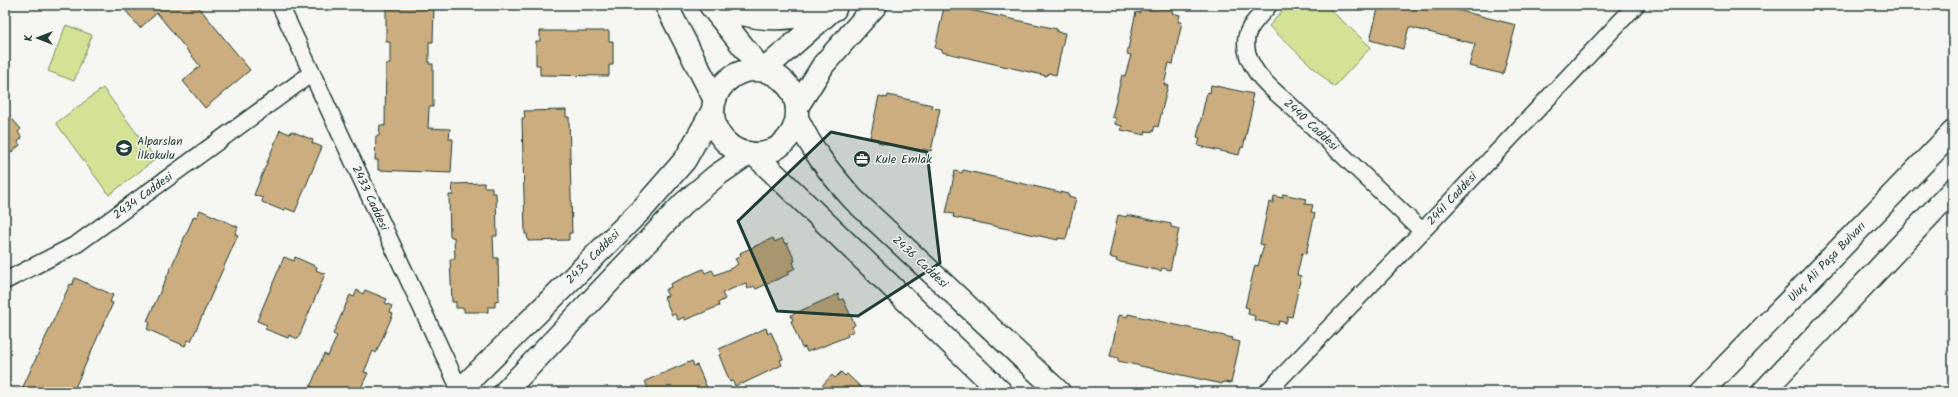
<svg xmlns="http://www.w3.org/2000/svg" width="1958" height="397" font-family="Kalam,sans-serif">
<rect width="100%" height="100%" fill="#f6f6f2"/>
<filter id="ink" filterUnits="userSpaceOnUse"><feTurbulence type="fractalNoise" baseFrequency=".025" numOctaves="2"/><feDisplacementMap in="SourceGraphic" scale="8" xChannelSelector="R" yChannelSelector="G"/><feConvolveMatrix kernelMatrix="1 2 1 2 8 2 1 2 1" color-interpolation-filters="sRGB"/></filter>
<g filter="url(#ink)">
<!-- green -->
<g fill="#d3e295" stroke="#799064">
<path d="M1287 5H1325L1371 47 1334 87 1269 26Z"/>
<path d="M66 25 92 35 74 81 48 71Z"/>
<path d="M103 88 156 159 109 195 56 123Z"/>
</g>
<!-- building -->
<g fill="#cbad7f" stroke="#1f3d34">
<path d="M121 5H197L250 70 205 108 183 81 200 66 157 13 140 28Z"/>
<path d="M386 5H434L433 42H429V64H433V107H429L428 128 450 129 449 139H453L451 173 378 170V160H375L376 136H379L380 125 385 126 386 64H390V42H386Z"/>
<path d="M1150 5 1173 9 1172 13 1180 15 1178 22H1182L1173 64 1169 63 1164 85H1168L1158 127 1155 126 1153 132 1146 131 1145 135 1121 130 1122 126 1115 124 1116 118 1112 117 1122 75 1125 76 1131 55 1127 54 1136 12 1140 13 1141 6 1149 8Z"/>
<path d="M1379 5H1438L1516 25 1503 74 1469 66 1475 44 1409 27 1403 49 1370 40Z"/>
<path d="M952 6 1057 29V32L1065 33 1056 75 1048 73 1047 76 942 52V50L935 48 944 7 952 8Z"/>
<path d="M540 31H609V41H613V65H609V76L540 75V65H536V41H540Z"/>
<path d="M1211 85 1253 94 1251 102 1253 103 1243 148 1241 147 1239 155 1198 146 1200 138 1197 137 1207 92 1210 93Z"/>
<path d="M888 95 932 105V108L940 109 931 151 923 149 922 152 878 142V139L870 138 879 96 887 98Z"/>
<path d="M566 110V117H569L572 233H569V240L528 241 527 234H525L522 118H525L524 111Z"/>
<path d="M5 111 21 129 18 132 22 138 18 142 20 145 5 158Z"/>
<path d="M280 130 290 134 291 131 313 140 312 143 322 147 295 212 285 208 284 211 262 202 263 198 254 195Z"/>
<path d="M963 170 1068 194V196L1076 198 1066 239 1058 238V240L953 217 954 214 946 213 955 171 962 173Z"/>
<path d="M484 183V187H492V193H496L497 236H493L494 258H498L499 300 495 301V307H488V312H464V308H456V302H452L450 259H455L454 237H450L449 195H453L452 184Z"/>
<path d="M1283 194 1306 199 1305 204 1313 205 1311 212 1315 213 1306 254 1302 253 1297 275 1301 276 1292 317 1288 316 1286 323 1279 321 1278 325 1254 320 1255 316 1248 314 1249 308 1245 307 1255 265 1258 266 1264 245 1260 244 1269 202 1273 203 1274 196 1282 198Z"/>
<path d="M200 210 238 227 235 234 238 235 191 341 188 340 185 346 147 329 150 323 147 321 194 216 197 217Z"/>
<path d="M1118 215 1126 217 1127 215 1171 224V227L1179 229 1170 270 1162 268 1161 271 1116 261 1117 259 1109 257Z"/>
<path d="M773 238 775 242 782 238 785 244 787 243 795 261 793 262 795 268 788 272 789 274 756 289 754 286 748 289 746 283 722 293 725 299 718 303 719 306 685 320 684 317 678 320 675 314 672 315 664 297 668 296 665 290 671 287 670 284 703 269 705 273 712 270 715 275 734 267 738 264 735 259 741 256 740 253Z"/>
<path d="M284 257 294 261 295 257 317 267 316 270 325 274 298 339 289 335 288 338 265 329 267 325 257 321Z"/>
<path d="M75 278 113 295 110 302 113 303 73 392H28L22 389 70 284 72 285Z"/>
<path d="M357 290 363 294 365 290 387 299 385 303 392 306 390 312 393 314 376 353 373 351 364 372 368 373 359 392H308L324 354 328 356 337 336 333 334 350 295 354 297Z"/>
<path d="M838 294 840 300 843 299 855 325 852 327 854 331 847 334 848 336 814 350V349L807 352 805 347 802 348 791 321 793 320 791 315Z"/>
<path d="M1128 314 1233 338 1232 340 1240 342 1231 383 1223 382 1222 384 1118 361V358L1110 356 1119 315 1127 317Z"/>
<path d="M766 328 768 334 771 332 783 359 780 360 782 365 742 384 741 383 735 386 733 381 730 382 719 355 721 354 719 349Z"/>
<path d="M692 361 694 366 697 365 709 392H649L645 381Z"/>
<path d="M841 372 845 376 847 374 866 392H816L832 375 835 378Z"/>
</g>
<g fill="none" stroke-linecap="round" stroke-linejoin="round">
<!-- street casing -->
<g stroke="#1f3d34" stroke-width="19">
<g id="street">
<path d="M280 5 460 390"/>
<path d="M1269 5C1262 14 1250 24 1247 35 1240 64 1270 88 1289 104L1422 231"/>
<path d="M5 281 77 244 312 73"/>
<path d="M1267 392 1415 239 1636 5"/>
</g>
</g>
<!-- secondary casing -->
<g stroke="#1f3d34" stroke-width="25">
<g id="secondary">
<path d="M666 5 715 100"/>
<path d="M710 5 762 70"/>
<path d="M719 5C757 25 795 19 835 9"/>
<circle cx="755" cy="112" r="42"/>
<path d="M764 70 831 11"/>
<path d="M797 107 824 64 876 5"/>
<path d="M797 118C813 152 829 172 853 199L1059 392"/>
<path d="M754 154 1001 392"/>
<path d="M458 392 644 207 685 160 713 110"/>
<path d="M505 392 683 204 716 176 749 153"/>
<path d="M1701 392 1953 132"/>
<path d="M1763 392 1953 190"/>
</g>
</g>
<!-- street -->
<use href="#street" stroke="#f6f6f2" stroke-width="16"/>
<!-- secondary -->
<use href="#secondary" stroke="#f6f6f2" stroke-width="22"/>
</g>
</g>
<!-- marked area -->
<path fill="#1f3d34" fill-opacity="0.2" stroke="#1f3d34" stroke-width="3" stroke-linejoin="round" d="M831 132 927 152 940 263 858 316 777 311 738 221Z"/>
<!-- icons -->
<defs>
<g id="school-disc" transform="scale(0.9)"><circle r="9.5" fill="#1f3d34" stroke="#f6f6f2"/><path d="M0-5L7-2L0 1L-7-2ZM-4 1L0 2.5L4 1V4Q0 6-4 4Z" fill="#fff"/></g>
<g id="office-disc" transform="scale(0.9)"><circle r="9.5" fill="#1f3d34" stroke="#f6f6f2"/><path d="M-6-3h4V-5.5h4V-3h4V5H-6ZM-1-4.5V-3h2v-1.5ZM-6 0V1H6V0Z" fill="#fff"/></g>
</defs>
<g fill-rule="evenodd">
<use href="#school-disc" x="124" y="148"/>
<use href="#office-disc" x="862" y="159"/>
</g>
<g text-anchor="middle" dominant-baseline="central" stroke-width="3" stroke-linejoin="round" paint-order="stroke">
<!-- street labels -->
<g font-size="12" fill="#1f3d34" stroke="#f6f6f2">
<text transform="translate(1311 125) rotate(43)">2440 Caddesi</text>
<text transform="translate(143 196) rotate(-36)">2434 Caddesi</text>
<text transform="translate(370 198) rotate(65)">2433 Caddesi</text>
<text transform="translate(1452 199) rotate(-47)">2441 Caddesi</text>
<text transform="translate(593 257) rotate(-45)">2435 Caddesi</text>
<text transform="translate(920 262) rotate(43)">2436 Caddesi</text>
<text transform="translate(1827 262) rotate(-46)">Uluç Ali Paşa Bulvarı</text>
</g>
<!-- poi labels -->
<g font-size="12" fill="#1f3d34" stroke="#f6f6f2" text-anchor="start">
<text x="137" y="141">Alparslan<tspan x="137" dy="14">İlkokulu</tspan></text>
<text x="875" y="159">Kule Emlak</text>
</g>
</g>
<!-- margin -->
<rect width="1958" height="397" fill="none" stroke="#f6f6f2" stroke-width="20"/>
<rect x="10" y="10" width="1938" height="377" fill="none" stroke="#1f3d34" stroke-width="1.5" filter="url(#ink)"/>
<!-- north arrow -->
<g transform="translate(38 38) rotate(270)" stroke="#f6f6f2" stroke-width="3" paint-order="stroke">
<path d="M0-3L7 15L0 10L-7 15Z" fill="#1f3d34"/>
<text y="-6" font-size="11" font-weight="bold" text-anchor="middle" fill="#1f3d34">K</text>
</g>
</svg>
